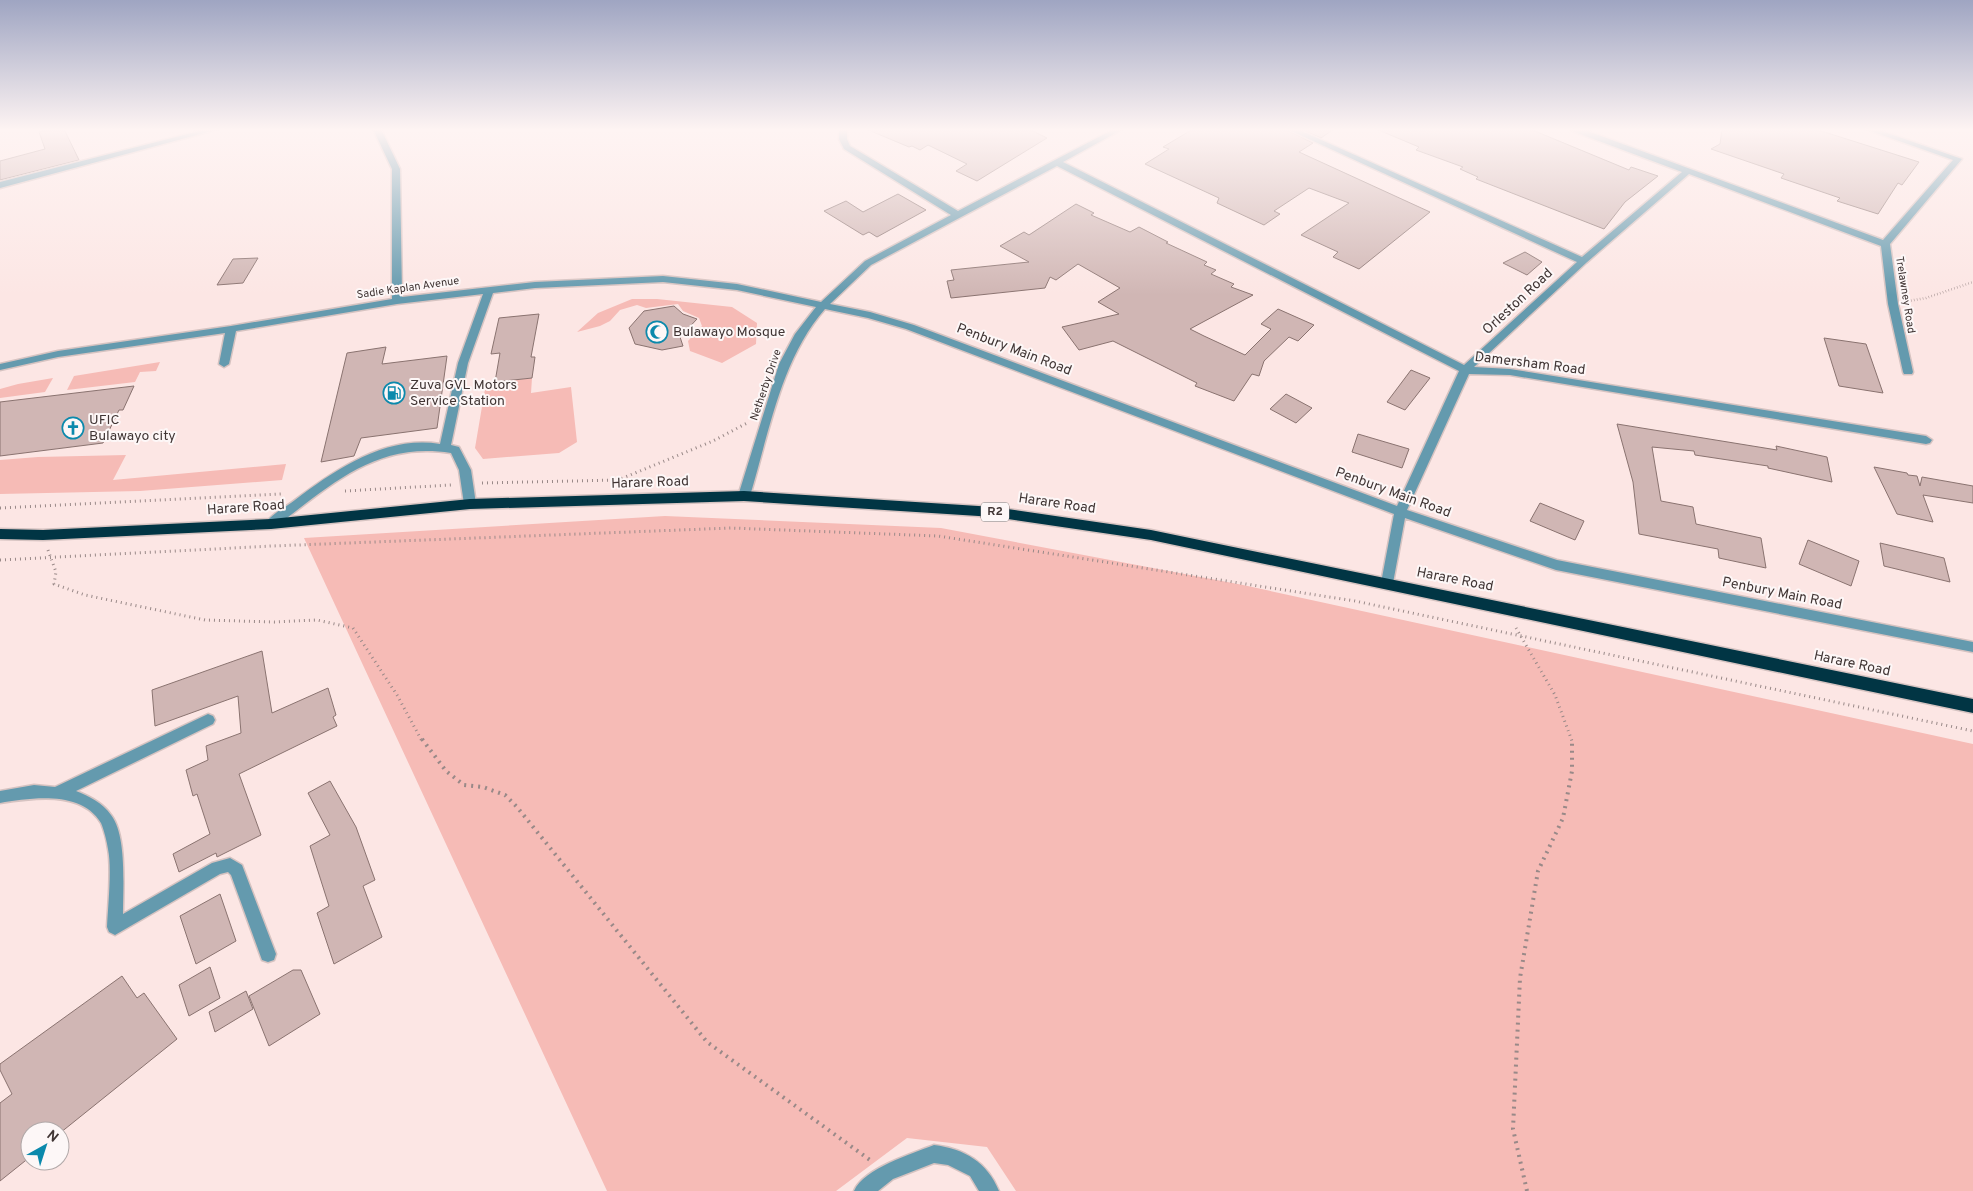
<svg xmlns="http://www.w3.org/2000/svg" width="1973" height="1191" font-family="Overpass,sans-serif">
<rect width="100%" height="100%" fill="#fce6e4"/>
<!-- green -->
<g fill="#f6bbb6">
<path d="M632 299H657L732 307 757 323 756 344 722 363 690 351 688 341 702 326 699 318 683 311 678 304 646 308 637 305 620 310 610 321 600 326 577 332 598 313Z"/>
<path d="M160 362 156 371 140 372 135 382 67 390 74 376Z"/>
<path d="M53 378 45 392 0 398V389L18 384Z"/>
<path d="M532 378 531 393 571 387 577 442 559 453 483 459 475 448 486 383Z"/>
<path d="M126 455 113 480 286 464 282 480 140 491 0 494V460L38 457Z"/>
<path d="M665 516 941 528 1243 585 1973 744V1191H1016L987 1147 907 1138 836 1191H607L304 538Z"/>
</g>
<!-- building -->
<g fill="#d0b6b4" stroke="#8a7370">
<path d="M53 129H64L79 160 0 180V161L45 149 39 132Z"/>
<path d="M866 129H1029L1047 138 977 181 956 171 967 164 928 145 920 150 912 146 909 147Z"/>
<path d="M1193 129H1285L1313 143 1299 152 1430 212 1359 269 1333 257 1338 252 1301 235 1349 203 1309 188 1274 211 1280 214 1264 225 1217 203 1219 198 1145 164 1169 149 1163 147Z"/>
<path d="M1301 129H1334L1321 138Z"/>
<path d="M1376 129H1530L1629 170 1631 167 1658 176 1625 202 1604 229 1476 179 1478 177 1460 169 1463 167 1416 150 1419 147Z"/>
<path d="M1722 129H1815L1919 162 1902 185 1898 183 1878 214 1837 201 1840 198 1781 178 1784 174 1711 149 1720 144Z"/>
<path d="M898 194 926 210 877 237 869 232 863 235 824 211 846 201 863 212Z"/>
<path d="M1076 204 1094 213 1091 215 1130 232 1139 227 1168 242 1166 243 1207 262 1204 265 1216 270 1211 274 1234 284 1231 287 1253 295 1190 329 1204 336 1245 355 1271 329 1261 324 1278 309 1314 325 1298 341 1289 337 1264 361 1259 376 1252 374 1234 401 1195 386 1197 383 1113 341 1079 350 1062 327 1119 314 1098 302 1120 288 1078 264 1056 280 1050 277 1045 288 951 298 947 281 954 280 951 270 1029 262 1000 246 1024 232 1029 235Z"/>
<path d="M1525 252 1542 262 1527 275 1503 263Z"/>
<path d="M258 258 243 283 217 285 233 259Z"/>
<path d="M674 306 683 314 697 319 680 337 683 346 662 350 635 344 629 328 644 311Z"/>
<path d="M539 314 531 357H535L532 378 495 382 500 353 491 354 499 318Z"/>
<path d="M1824 338 1866 344 1883 393 1839 386Z"/>
<path d="M386 347 382 364 447 356 437 428 361 438 354 456 321 462 347 353Z"/>
<path d="M1411 370 1430 378 1405 410 1387 402Z"/>
<path d="M134 386 123 410H119L103 443 0 456V402Z"/>
<path d="M1286 394 1312 408 1296 423 1270 409Z"/>
<path d="M1617 424 1777 450 1776 446 1827 457 1832 482 1768 468V466L1695 455 1694 451 1652 447 1661 501 1693 507 1696 524 1761 538 1766 568 1719 558 1718 549 1639 534 1633 482Z"/>
<path d="M1358 434 1409 449 1402 468 1352 452Z"/>
<path d="M1874 467 1907 473 1908 475 1917 476 1920 486 1922 477 1973 486V503L1923 495 1933 522 1897 514Z"/>
<path d="M1540 503 1584 521 1575 540 1530 521Z"/>
<path d="M1808 540 1859 561 1851 586 1799 564Z"/>
<path d="M1880 543 1944 558 1950 582 1884 566Z"/>
<path d="M262 651 272 713 328 688 336 715 333 717 337 726 239 774 261 835 217 857 216 853 179 872 173 854 210 834 197 794 193 796 186 770 208 760 206 746 241 733 238 696 155 726 152 690Z"/>
<path d="M330 781 356 827 375 880 363 886 382 937 334 964 317 913 329 906 310 846 330 835 308 793Z"/>
<path d="M220 894 236 941 196 964 180 916Z"/>
<path d="M210 967 220 998 189 1016 179 985Z"/>
<path d="M293 970H301L320 1014 269 1046 249 996Z"/>
<path d="M122 976 137 998 144 993 177 1039 60 1133V1131H30V1157L0 1181V1103L12 1094 0 1070V1064Z"/>
<path d="M246 991 253 1009 215 1032 209 1012Z"/>
</g>
<g fill="none" stroke-linecap="round" stroke-linejoin="round">
<!-- minor casing -->
<g stroke="#d6c3c1" stroke-width="3">
<g id="minor">
<path d="M207 129H219L0 188V182Z"/>
<path d="M373 129H381L400 169 402 297 535 282 663 276 737 284 821 302 865 261 951 215 844 149 839 139V129H847V139L850 146 958 211 1114 129H1123L1063 162 1464 365 1577 262 1287 129H1297L1582 257 1682 172 1572 131 1571 129H1582L1883 240 1953 160 1865 129H1876L1962 159 1890 244 1898 304 1913 372 1912 374H1904L1903 372 1888 304 1881 246 1689 174 1586 263 1474 367 1510 369 1926 436 1932 440 1930 443 1926 444 1510 375 1469 374 1407 510 1557 560 1973 642V652L1556 570 1405 518 1393 583 1391 586H1383L1381 583 1394 514 906 329 868 318 825 309C781 359 769 433 750 496L744 500 738 496 779 364 795 334 816 307 737 290 663 282 535 288 493 293 468 363 451 445 459 447 471 470 476 504 470 508 464 504 459 470 451 453C376 441 331 485 275 527H267L265 524C271 514 286 507 295 500 336 469 386 435 440 444L458 363 483 294 397 304 236 331 229 364 224 367 219 364 225 333 58 357 0 370V364L58 351 231 326 392 299V169ZM1057 166 1459 371 1397 506 914 325 870 312 830 304 871 265Z"/>
<path d="M208 714 213 716 215 720 213 724 76 791C89 796 103 803 111 815 127 835 123 888 123 914L212 863 230 858 242 865 276 954 274 960 268 962 262 960 231 875 228 872 220 874 115 935 109 932 107 927C108 906 112 868 108 849 107 842 104 830 101 823 81 790 31 798 0 803V791L34 785 55 787Z"/>
<path d="M934 1145C965 1149 987 1162 999 1191H979L970 1176 948 1165 934 1163 893 1179 878 1191H854C864 1168 912 1154 934 1145Z"/>
</g>
</g>
<!-- highway casing -->
<g stroke="#d6c3c1" stroke-width="3">
<path id="highway" d="M744 491 994 507 1151 530 1973 699V713L1151 540 994 517 744 501 470 509 271 529 43 540 0 539V529L43 530 271 519 470 499Z"/>
</g>
<!-- path-far2 -->
<path stroke="#998988" stroke-width="2.5" stroke-dasharray="0.5 2.5" stroke-linecap="butt" d="M1908 301 1926 298 1973 282"/>
<!-- path-far1 -->
<g stroke="#998988" stroke-width="3" stroke-dasharray="1 4" stroke-linecap="butt">
<path d="M482 483 618 480 713 441 749 422"/>
<path d="M345 491 451 485"/>
<path d="M0 508 281 494"/>
<path d="M48 550 56 572 54 584 85 595 205 620 274 622 317 620 353 628 397 695 422 741"/>
<path d="M0 560 272 546 731 528 938 536 1355 601 1973 731"/>
<path d="M1516 628 1555 695 1572 741"/>
</g>
<!-- path -->
<g stroke="#998988" stroke-width="4" stroke-dasharray="2 5" stroke-linecap="butt">
<path d="M422 739 446 771 464 785 483 787 505 795 517 807 707 1042 870 1160"/>
<path d="M1527 1191 1513 1129 1520 978 1538 871 1563 818 1572 771V739"/>
</g>
<!-- minor -->
<use href="#minor" fill="#649aae" fill-rule="evenodd"/>
<!-- highway -->
<use href="#highway" fill="#013544" fill-rule="evenodd"/>
</g>
<!-- sky -->
<linearGradient id="sky" x2="0" y2="1"><stop stop-color="#9fa5c2"/><stop offset="0.44" stop-color="#fef4f3"/><stop offset="1" stop-color="#fef4f3" stop-opacity="0"/></linearGradient>
<rect width="1973" height="295" fill="url(#sky)"/>
<!-- icons -->
<defs>
<g id="mosque-ring" transform="scale(1.125)"><circle r="9.5" fill="#fdf7f7" stroke="#0b89ac" stroke-width="1.5"/><path d="M3.5-4.9A6 6 0 1 0 3.5 4.9A5 5 0 1 1 3.5-4.9Z" fill="#0b89ac"/></g>
<g id="fuel-ring" transform="scale(1.125)"><circle r="9.5" fill="#fdf7f7" stroke="#0b89ac" stroke-width="1.5"/><path d="M-5.5-6h7V0h2V4h1.3V-2.5L3-4.5l.8-.8L6-3V5H2.5V1h-1V6h-7ZM-4.2-4.7v3.2H.2V-4.7Z" fill="#0b89ac"/></g>
<g id="church-ring" transform="scale(1.125)"><circle r="9.5" fill="#fdf7f7" stroke="#0b89ac" stroke-width="1.5"/><path d="M-1.2-6h2.4v3.5h3.3v2.4h-3.3V6h-2.4V-.1h-3.3v-2.4h3.3Z" fill="#0b89ac"/></g>
</defs>
<g fill-rule="evenodd">
<use href="#mosque-ring" x="657" y="332"/>
<use href="#fuel-ring" x="394" y="393"/>
<use href="#church-ring" x="73" y="428"/>
</g>
<g text-anchor="middle" dominant-baseline="central" stroke-width="4" stroke-linejoin="round" paint-order="stroke">
<!-- far-street labels -->
<g font-size="11" fill="#403534" stroke="#fdf7f7">
<text transform="translate(408 288) rotate(-8)">Sadie Kaplan Avenue</text>
<text transform="translate(1905 295) rotate(81)">Trelawney Road</text>
<text transform="translate(766 385) rotate(-71)">Netherby Drive</text>
</g>
<!-- shield labels -->
<rect fill="#fdf7f7" stroke="#796f6e" stroke-width="1" x="981" y="502.5" width="28" height="19" rx="4"/>
<g font-size="12" font-weight="bold" fill="#403534">
<text x="995" y="512">R2</text>
</g>
<!-- street labels -->
<g font-size="14" fill="#403534" stroke="#fdf7f7">
<text transform="translate(1518 302) rotate(-43)">Orleston Road</text>
<text transform="translate(1014 350) rotate(21)">Penbury Main Road</text>
<text transform="translate(1530 364) rotate(7)">Damersham Road</text>
<text transform="translate(650 483) rotate(-2)">Harare Road</text>
<text transform="translate(1393 493) rotate(20)">Penbury Main Road</text>
<text transform="translate(1057 504) rotate(8)">Harare Road</text>
<text transform="translate(246 508) rotate(-4)">Harare Road</text>
<text transform="translate(1455 580) rotate(11)">Harare Road</text>
<text transform="translate(1782 594) rotate(11)">Penbury Main Road</text>
<text transform="translate(1852 664) rotate(12)">Harare Road</text>
</g>
<!-- poi labels -->
<g font-size="14" fill="#403534" stroke="#fdf7f7" text-anchor="start">
<text x="673" y="332">Bulawayo Mosque</text>
<text x="410" y="385">Zuva GVL Motors<tspan x="410" dy="16">Service Station</tspan></text>
<text x="89" y="420">UFIC<tspan x="89" dy="16">Bulawayo city</tspan></text>
</g>
</g>
<!-- north arrow -->
<g transform="translate(45 1146) rotate(39)"><circle r="24" fill="#fdf7f7" stroke="#b1a9a9"/>
<path d="M0-4L9 19L0 12L-9 19Z" fill="#0b89ac"/>
<text y="-8" font-size="14" font-weight="bold" text-anchor="middle" fill="#403534">N</text>
</g>
</svg>
